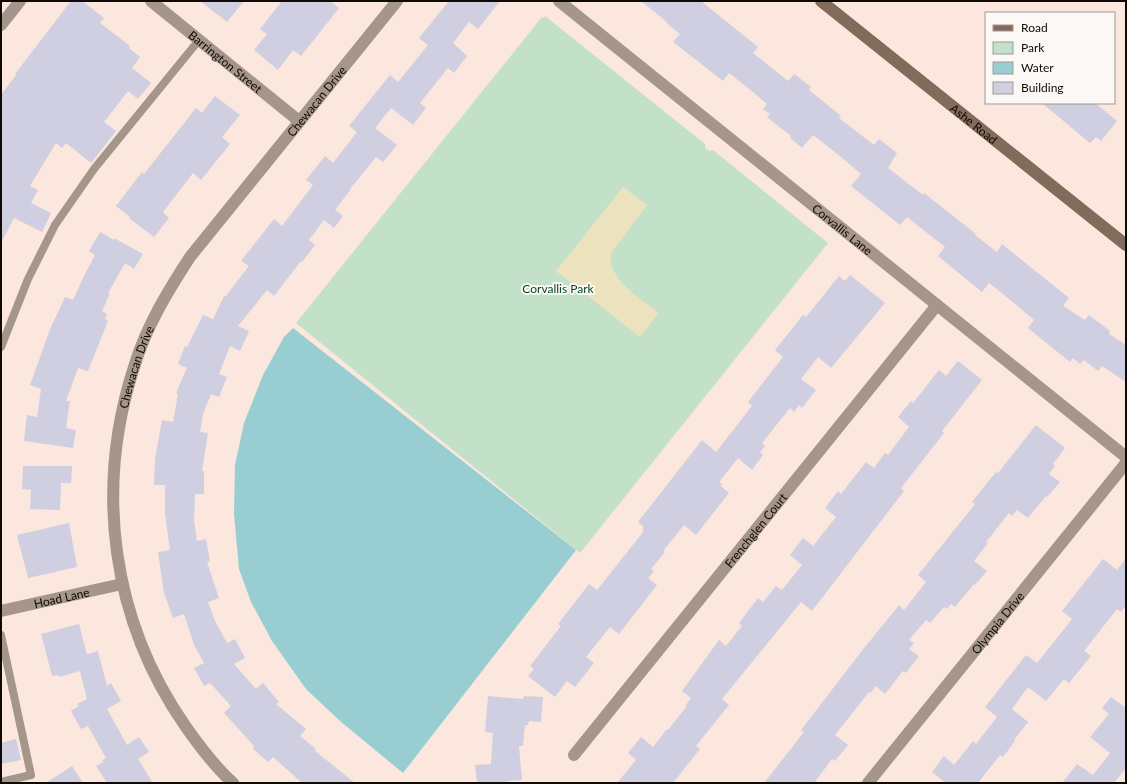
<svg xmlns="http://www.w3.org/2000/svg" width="1127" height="784" font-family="Lato,sans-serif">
<rect width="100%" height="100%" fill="#fbe7dd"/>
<!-- green -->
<path fill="#c3e1c9" d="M545 16 705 144V148L709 151 713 150 828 243 580 553 296 323 542 17 544 18Z"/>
<!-- sand -->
<path fill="#ece2bd" d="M623 187 647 205 612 252C603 276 643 300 659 313L640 337 556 271Z"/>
<!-- water -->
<path fill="#98cdd2" d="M293 328 576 550 403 773 340 721 306 689 272 641 251 602 239 569 234 514 235 465 244 423 263 375 284 337Z"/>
<!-- building -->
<g fill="#cfcfe1">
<path d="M71 1H82L104 18 100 23 130 46 129 48 140 57 132 68 151 83 138 99 128 91 104 122 116 131 91 163 66 143 62 148 56 143 30 186 38 190 31 203 51 213 42 232 14 218 1 243V95L16 75 15 74Z"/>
<path d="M200 1H244L227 22Z"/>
<path d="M282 1H330L339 8 301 56 293 50 278 70 254 50 267 34 260 29Z"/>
<path d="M449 1H500L478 29 469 22 453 43 467 56 454 73 448 68 420 103 426 108 413 125 391 108 375 128 397 145 383 162 376 157 350 189H351L335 210 343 216 334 228 324 220 309 240 315 245 302 262 301 261 274 296 267 290 238 326 249 331 240 351 230 346 219 374 227 377 219 397 211 394 203 414 200 432 208 433 202 471H204V494H195L194 521 197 541 206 539 210 561 207 562 219 598 208 602 215 621 227 643 235 639 245 658 234 664 256 689 263 683 279 702 276 704 306 729 300 736 316 749 315 751 355 783H302L273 757 268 762 253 749 254 746 224 713 231 706 210 683 204 686 194 668 204 663 194 645 184 614 173 618 164 593 158 552 170 550 165 514V485H154L155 459 162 420 173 422 178 394 176 393 187 368 178 364 185 346 187 347 203 315 213 319 224 296 225 297 249 266 241 261 274 219 282 226 313 185 306 180 325 156 333 163 357 132 349 126 390 75 398 82 428 45 419 38Z"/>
<path d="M641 1H701L758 47 753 53 788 81 794 74 811 87 809 90 841 116 839 118 874 145 879 139 897 153 888 168 923 195 924 193 976 234 975 235 997 252 1002 244 1069 298 1063 306 1085 320 1089 315 1110 331 1109 334 1126 345V382L1102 366 1098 371 1084 360 1080 364 1073 358 1070 362 1028 328 1034 320 1014 303 989 283 982 292 938 256 945 247 907 217 900 225 851 186 861 174 840 156 813 135 802 148 790 138 791 136 767 117 770 114 763 109 767 104 753 92 729 73 723 81 673 42 680 34 666 23 667 22Z"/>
<path d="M215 96 240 115 222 137 230 144 201 180 193 173 163 212 169 218 154 237 129 218 130 217 116 206 142 172 144 174 196 108 202 113Z"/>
<path d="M1042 103H1095L1117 121 1101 141 1096 137 1090 143Z"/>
<path d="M100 232 114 240V238L143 254 134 269 125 263 108 293H110L102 311 107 314 105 319 108 321 88 371 78 368 66 401H70L66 428 76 430 73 448 24 441 27 415 37 417 41 389 30 385 51 327 65 297 73 300 84 276 95 255 89 251Z"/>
<path d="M850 275 885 303 831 368 818 357 801 379 816 390 802 408 799 405 794 412 790 408 762 443 765 446 760 452 763 455 752 470 738 458 719 482 722 484 721 486 729 493 696 535 684 525 663 551 665 552 651 569 654 571 648 578 657 585 619 634 610 627 586 657 594 663 575 687 567 681 555 697 528 676 534 669 530 666 561 626 558 624 589 584 597 590 644 531 642 530 644 527 638 522 702 440 716 452 752 406 748 402 783 357 775 350 803 315 806 317 839 276 845 281Z"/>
<path d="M958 361 982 380 942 431 944 433 901 488 904 491 812 611 801 602 722 699 729 705 696 746 700 749 673 783H617L636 760 628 753 641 737 653 747 667 729 668 730 687 706 686 705 691 698 682 691 719 640 726 646 742 626 739 623 758 598 763 602 776 586 782 590 802 565 790 555 803 538 813 546 836 517 825 508 838 491 841 494 866 462 874 468 885 453 888 455 909 427 898 417 911 401 913 403 939 370 946 376Z"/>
<path d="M1036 425 1065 448 1053 464 1055 466 1049 474 1060 482 1047 497 1046 496 1028 518 1017 510 1012 516 1009 513 986 542 988 543 974 561 987 571 975 585 974 584 955 607 951 604 947 609 944 607 930 623 926 620 909 640 914 643 909 649 919 656 906 673 903 671 885 694 876 686 871 693 869 692 835 735 848 745 835 761 832 759 814 783H764L804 732 801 730 861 652 899 605 904 610 926 582 918 575 975 504 972 502 987 483 996 472 998 473Z"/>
<path d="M23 466H72L71 483H61L60 510 30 509 31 490 22 489Z"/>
<path d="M69 523 77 567 28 578 17 535Z"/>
<path d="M1126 558V606L1121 612 1117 609 1084 651 1091 656 1069 683 1064 679 1046 701 1028 687 1012 709 1028 722 1014 740 1015 741 1003 757 1000 755 978 783H946L932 772 944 756 954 765 973 741 976 744 997 717 985 707 1026 655 1037 663 1050 647 1072 619 1062 611 1103 559 1117 570Z"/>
<path d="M79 624 87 654 98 651 107 686 111 683 121 701 107 709 127 745 139 737 149 752 138 759 153 783H107L96 766 103 762 102 761 106 758 88 726 81 729 71 711 79 706 77 704 87 699 80 671 59 677V675L52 676 41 634Z"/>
<path d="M488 696 523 699 524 696 543 697 541 722 529 721 528 725H525L523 746H519L522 780 507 781V783H477L475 765 491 764 493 733 485 732Z"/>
<path d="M1111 697 1126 708V768L1114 783H1062L1077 764 1093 775 1110 753 1090 737 1109 714 1102 708Z"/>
<path d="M16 739 21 760 1 764V743Z"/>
<path d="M72 766 83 783H46Z"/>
</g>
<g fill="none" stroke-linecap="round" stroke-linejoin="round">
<!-- lane -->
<g stroke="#a5958a" stroke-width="8">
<path d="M1 347 28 279 55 225 94 169 199 40"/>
<path d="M1 635 31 775 1 782"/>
</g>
<!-- street -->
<g stroke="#a5958a" stroke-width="12">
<path id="s1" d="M151 1 299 121"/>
<path id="s2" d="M559 1 1126 457"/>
<path d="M1 25 20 1"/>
<path id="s3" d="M1 611 122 584"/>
<path id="s4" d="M574 755 937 305"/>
<path id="s5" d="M233 783C215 767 200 747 186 727 111 620 94 488 135 364 147 325 168 291 190 257L397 1"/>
<path id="s6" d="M868 783 1126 463"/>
</g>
<!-- secondary -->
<path stroke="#826b5b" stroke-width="12" id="s7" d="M821 1 1126 245"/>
</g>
<g text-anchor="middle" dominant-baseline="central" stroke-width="4" stroke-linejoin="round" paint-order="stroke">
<!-- street labels -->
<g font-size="12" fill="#100a07" stroke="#fcf8f6">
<text stroke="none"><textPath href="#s1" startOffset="96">Barrington Street</textPath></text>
<text stroke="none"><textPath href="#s5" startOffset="775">Chewacan Drive</textPath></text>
<text stroke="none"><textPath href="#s7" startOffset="196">Ashe Road</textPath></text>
<text stroke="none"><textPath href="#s2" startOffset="364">Corvallis Lane</textPath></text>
<text stroke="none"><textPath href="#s5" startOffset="451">Chewacan Drive</textPath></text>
<text stroke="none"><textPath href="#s4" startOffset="289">Frenchglen Court</textPath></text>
<text stroke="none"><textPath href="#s3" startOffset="62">Hoad Lane</textPath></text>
<text stroke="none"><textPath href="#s6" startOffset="206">Olympia Drive</textPath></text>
</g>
<!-- park labels -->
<g font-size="12" fill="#084622" stroke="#fcf8f6">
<text x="558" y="288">Corvallis Park</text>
</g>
</g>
<!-- border -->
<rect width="1127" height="784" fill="none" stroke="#100a07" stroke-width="4"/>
<!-- legend -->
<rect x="985" y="12" width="130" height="92" fill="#fcf8f6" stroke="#9e9996"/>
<rect x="993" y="25" width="20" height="6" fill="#826b5b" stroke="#9e9996"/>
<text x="1021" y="32" font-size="12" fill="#100a07">Road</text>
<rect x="993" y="42" width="20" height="12" fill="#c3e1c9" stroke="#9e9996"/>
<text x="1021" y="52" font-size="12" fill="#100a07">Park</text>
<rect x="993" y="62" width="20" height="12" fill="#98cdd2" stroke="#9e9996"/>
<text x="1021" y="72" font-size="12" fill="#100a07">Water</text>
<rect x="993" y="82" width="20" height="12" fill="#cfcfe1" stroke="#9e9996"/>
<text x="1021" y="92" font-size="12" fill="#100a07">Building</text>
</svg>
